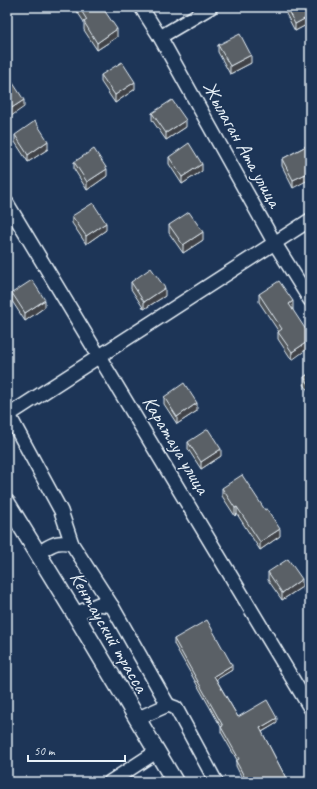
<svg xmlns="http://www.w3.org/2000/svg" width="317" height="789" font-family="Caveat,sans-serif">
<rect width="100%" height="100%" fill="#1d3557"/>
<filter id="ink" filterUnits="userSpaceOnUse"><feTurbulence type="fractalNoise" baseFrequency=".025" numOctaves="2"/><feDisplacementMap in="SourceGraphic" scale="8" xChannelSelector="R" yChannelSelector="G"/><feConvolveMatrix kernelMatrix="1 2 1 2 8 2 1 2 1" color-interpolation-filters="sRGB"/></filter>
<g filter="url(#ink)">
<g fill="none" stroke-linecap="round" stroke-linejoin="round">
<!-- minor casing -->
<g stroke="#e8f1f8" stroke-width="16">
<g id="minor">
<path d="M141 7 160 37 274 242 310 300"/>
<path d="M160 37 211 7"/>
<path d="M7 203 310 708"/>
<path d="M9 415 61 511 72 544 112 606 168 705"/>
<path d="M7 416 310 220"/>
<path d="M38 553C52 545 56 540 72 544"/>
<path d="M75 614 99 604 112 606"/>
<path d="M136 719 168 705 176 708 216 782"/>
<path d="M110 782 156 752"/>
</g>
</g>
<!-- major casing -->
<g stroke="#e8f1f8" stroke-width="19">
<path id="major" d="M7 503 75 614 175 782"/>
</g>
<!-- minor -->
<use href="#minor" stroke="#1d3557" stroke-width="13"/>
<!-- major -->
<use href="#major" stroke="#1d3557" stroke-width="16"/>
</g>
<!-- wall -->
<g fill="#4d5358" stroke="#e8f1f8">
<path d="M74 7H102L117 37 97 50 84 30V22Z"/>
<path d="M284 7H310V23L295 31 284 10Z"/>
<path d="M218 45 251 63 230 74 218 52Z"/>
<path d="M101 75 135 89 115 103 101 82Z"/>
<path d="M152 113 186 127 166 140 152 120Z"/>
<path d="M15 135 48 149 28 162 15 142Z"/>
<path d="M310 144 293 188 282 166V159Z"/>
<path d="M169 157 202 171 182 184 169 164Z"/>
<path d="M74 162 107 176 87 190 74 169Z"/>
<path d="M72 216 106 230 86 244 72 223Z"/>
<path d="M169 225 203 240 183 253 169 233Z"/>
<path d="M131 282 165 296 144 309 131 289Z"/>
<path d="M12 293 45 307 25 321 12 301Z"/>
<path d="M259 294 293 309 292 360 278 339V332H279L259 302Z"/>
<path d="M310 373V394L304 384V377Z"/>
<path d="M164 397 197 411 177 424 164 404Z"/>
<path d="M188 442 221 456 201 469 188 449Z"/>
<path d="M222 488 280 536 260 550 237 514 235 516 222 496Z"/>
<path d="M268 572 302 587 282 600 268 580Z"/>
<path d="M310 580V601L304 591V584Z"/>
<path d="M174 639 232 670 216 679 238 717 277 723 262 732 288 782H244L236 766V761L237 760 221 732V727L174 644Z"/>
</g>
<!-- shaded-wall -->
<g fill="#3f4347" stroke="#e8f1f8">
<path d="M310 16V23L295 31V24Z"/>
<path d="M117 29V37L97 50V43Z"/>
<path d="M251 55V63L230 74V66Z"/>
<path d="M135 82V89L115 103V95Z"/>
<path d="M24 100V107L7 119V111Z"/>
<path d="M186 120V127L166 140V133Z"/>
<path d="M48 141V149L28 162V155Z"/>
<path d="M202 164V171L182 184V177Z"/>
<path d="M107 169V176L87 190V182Z"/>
<path d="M310 172V179L293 188V180Z"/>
<path d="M106 223V230L86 244V236Z"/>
<path d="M203 232V240L183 253V245Z"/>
<path d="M165 288V296L144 309V302Z"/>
<path d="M45 300V307L25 321V313Z"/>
<path d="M293 301V309L289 311V304Z"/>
<path d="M310 340V347L292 360V352Z"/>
<path d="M197 403V411L177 424V417Z"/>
<path d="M221 449V456L201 469V462Z"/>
<path d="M237 507V514L235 516V508Z"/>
<path d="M280 529V536L260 550V542Z"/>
<path d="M302 579V587L282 600V593Z"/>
<path d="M232 665V670L214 681V676Z"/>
<path d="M277 718V723L260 733V728Z"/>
</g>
<!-- building -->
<g fill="#5a6066" stroke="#e8f1f8">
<path d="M79 7H102L117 29 97 43 84 22 87 20Z"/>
<path d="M286 7H310V16L295 24Z"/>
<path d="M240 34 251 55 230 66 218 45Z"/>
<path d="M122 62 135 82 115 95 101 75Z"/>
<path d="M11 80 24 100 7 111V82Z"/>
<path d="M172 100 186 120 166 133 152 113Z"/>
<path d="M35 121 48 141 28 155 15 135Z"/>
<path d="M189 143 202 164 182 177 169 157Z"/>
<path d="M310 144V172L293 180 282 159Z"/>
<path d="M94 149 107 169 87 182 74 162Z"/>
<path d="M93 203 106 223 86 236 72 216Z"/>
<path d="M189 212 203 232 183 245 169 225Z"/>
<path d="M151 268 165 288 144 302 131 282Z"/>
<path d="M32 280 45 300 25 313 12 293Z"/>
<path d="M279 281 293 301 289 304 310 336V340L292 352 278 332 282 329 259 294Z"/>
<path d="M310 373V386L304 377Z"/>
<path d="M184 383 197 403 177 417 164 397Z"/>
<path d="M208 429 221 449 201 462 188 442Z"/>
<path d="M242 475 265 510 267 509 280 529 260 542 237 507 235 508 222 488Z"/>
<path d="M288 559 302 579 282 593 268 572Z"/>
<path d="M310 580V594L304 584Z"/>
<path d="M207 620 232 665 214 676 238 717 267 700 277 718 260 728 288 782H247L236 761 239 759 221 727 223 726 174 639Z"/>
</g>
</g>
<g text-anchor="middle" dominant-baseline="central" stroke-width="3.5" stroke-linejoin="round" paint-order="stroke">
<!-- street labels -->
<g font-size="20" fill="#e8f1f8" stroke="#1d3557">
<text transform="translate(242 144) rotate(61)">Жылаган Ата улица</text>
<text transform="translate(176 445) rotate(59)">Каратауа улица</text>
<text transform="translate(109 632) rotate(60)">Кентауский трасса</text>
</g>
</g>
<!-- margin -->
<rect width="317" height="789" fill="none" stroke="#1d3557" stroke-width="24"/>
<rect x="12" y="12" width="293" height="765" fill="none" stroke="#e8f1f8" stroke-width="1.5" filter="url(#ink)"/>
<!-- scale -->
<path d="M28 755v6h97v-6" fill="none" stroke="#e8f1f8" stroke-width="2"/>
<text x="34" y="755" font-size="12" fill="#e8f1f8" stroke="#1d3557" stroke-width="3" paint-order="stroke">50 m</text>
</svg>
